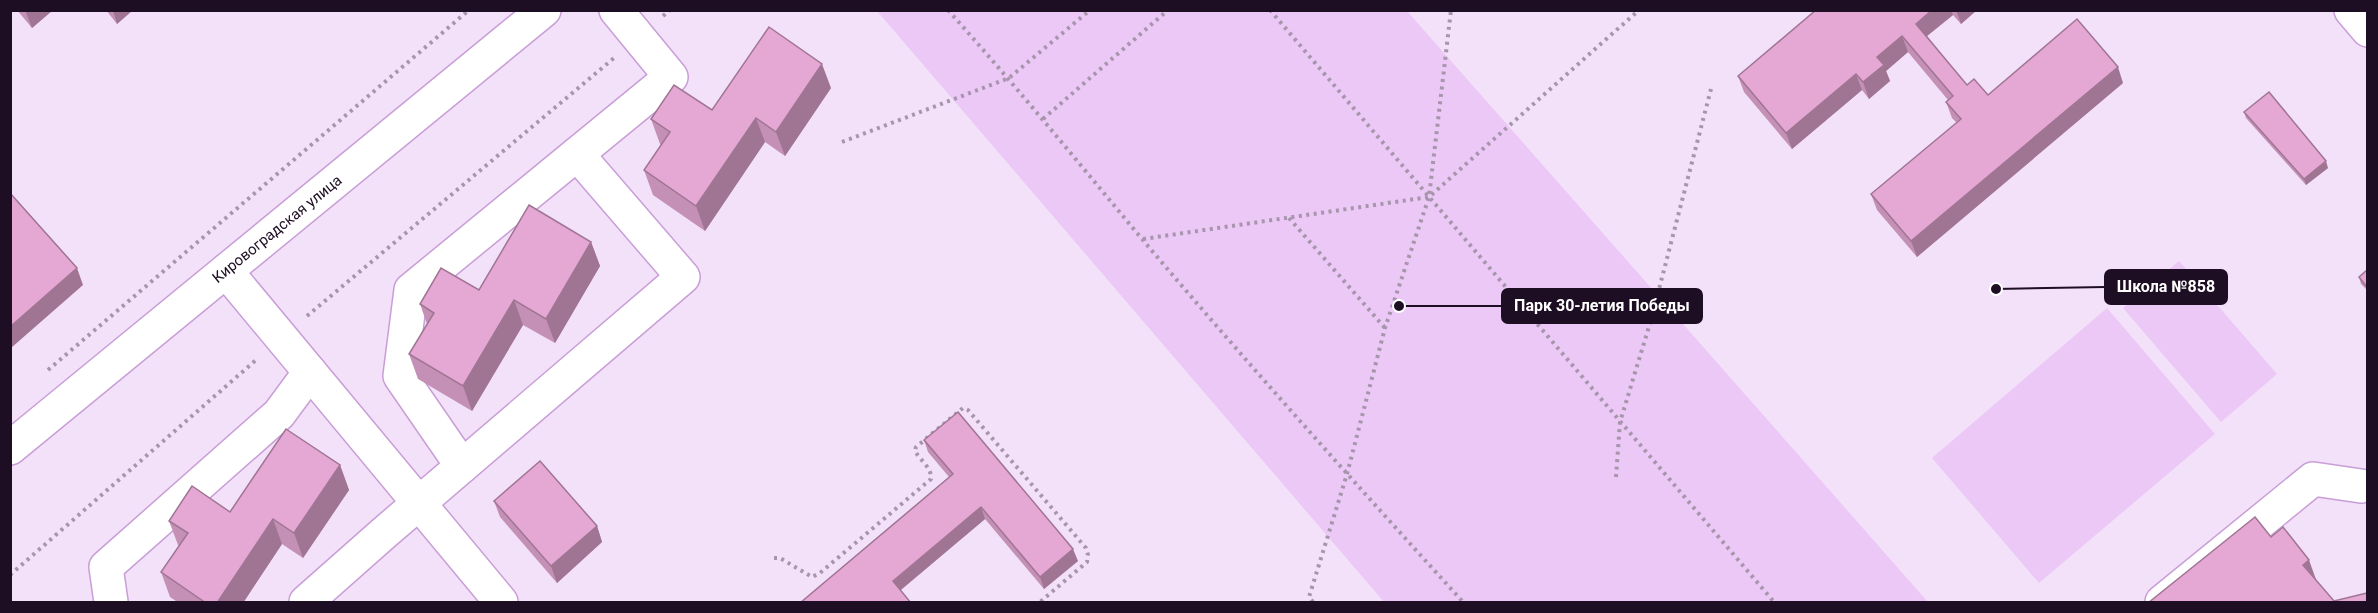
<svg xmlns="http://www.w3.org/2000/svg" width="2378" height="613" font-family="Roboto,sans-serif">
<rect width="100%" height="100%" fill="#f3e1f9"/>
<!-- green -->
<g fill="#ecc8f7">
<path d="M877 11H1407L1928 602H1384Z"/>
<path d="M2179 261 2277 374 2221 422 2123 308Z"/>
<path d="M2107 308 2215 434 2039 583 1932 458Z"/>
</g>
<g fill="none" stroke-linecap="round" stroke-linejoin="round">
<!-- minor casing -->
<g stroke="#c99ed7" stroke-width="36">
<g id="minor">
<path d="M2351 10 2368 30"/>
<path d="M226 271 501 602"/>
<path d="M10 448 544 10"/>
<path d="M462 466 400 376 411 290 577 154"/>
<path d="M111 602 106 567 279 414 310 372"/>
<path d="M306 602 384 533 683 277 577 154 671 77 616 10"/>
<path d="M2162 602 2313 479 2361 486"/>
</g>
</g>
<!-- path -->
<g stroke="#a695ab" stroke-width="4" stroke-dasharray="3 4.5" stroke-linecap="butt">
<path d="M948 10C1015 85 1078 162 1142 239 1246 362 1354 482 1463 602"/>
<path d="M1270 10 1774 602"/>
<path d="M663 16 670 10"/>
<path d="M1043 119 1168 10"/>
<path d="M842 142 1009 78 1090 10"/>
<path d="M1289 218 1385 328"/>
<path d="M1143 239 1429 197 1639 10"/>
<path d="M307 316 614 58"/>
<path d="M48 370 469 10"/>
<path d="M1616 477 1620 422 1651 320 1711 89"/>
<path d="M774 558H780L812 577 820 573 931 479C932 468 920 460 915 451L916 447 963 408 968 410 1086 548 1088 555 1087 562 1040 602"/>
<path d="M10 575 256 360"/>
<path d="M1313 602 1309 597 1347 474 1385 328 1429 197 1451 10"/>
</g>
<!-- minor -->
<use href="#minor" stroke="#fff" stroke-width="33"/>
</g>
<!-- wall -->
<g fill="#c590b5">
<path d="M17 10H53L32 28Z"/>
<path d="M106 10H133L117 24Z"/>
<path d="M1816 10H1977L1961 24 1953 15 1927 36 1967 85 1988 95 2123 83 1917 257 1877 210 1871 194 1957 123 1952 118 1946 102 1948 100 1908 52 1886 71 1890 81 1869 99 1862 90 1792 149 1744 92 1738 76Z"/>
<path d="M831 88 785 156 765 142 705 231 653 195 644 170 661 145 660 144 651 119 712 110Z"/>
<path d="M2244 112 2328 168 2306 185 2246 118Z"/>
<path d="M591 242 600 266 555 343 523 325 472 411 418 379 409 354 427 324 420 304 479 290Z"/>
<path d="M2367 270V290L2361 284 2359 277Z"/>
<path d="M924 440 1078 561 1044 589 985 519 901 590 800 603 949 477 928 452Z"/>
<path d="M340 465 349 490 303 558 282 544 243 603H179L170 597 161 572 179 546 178 545 169 521 230 512Z"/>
<path d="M494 501 597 526 602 542 557 583 500 517Z"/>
</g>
<!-- shaded-wall -->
<g fill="#a07594">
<path d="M25 10H53L32 28Z"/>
<path d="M113 10H133L117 24Z"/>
<path d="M1932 10H1951L1953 15 1922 40 1916 24Z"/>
<path d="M1956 10H1977L1961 24Z"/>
<path d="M1902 36 1908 52 1886 71 1890 81 1869 99 1863 82 1877 57Z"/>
<path d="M822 64 831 88 785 156 776 132Z"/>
<path d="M2118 67 2123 83 1917 257 1911 241Z"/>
<path d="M1856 74 1862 90 1792 149 1786 133Z"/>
<path d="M756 118 765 142 705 231 696 206Z"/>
<path d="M2326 161 2328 168 2306 185 2304 179Z"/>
<path d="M591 242 600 266 555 343 546 319Z"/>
<path d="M77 268 83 285 11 348 10 327Z"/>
<path d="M514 300 523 325 472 411 463 386Z"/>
<path d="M340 465 349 490 303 558 294 533Z"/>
<path d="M981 507 985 519 897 593 893 581Z"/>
<path d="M273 519 282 544 243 603H217Z"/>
<path d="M597 526 602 542 557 583 551 566Z"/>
<path d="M1073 549 1078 561 1044 589 1040 577Z"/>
<path d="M2309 560 2318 585 2303 565Z"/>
</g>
<!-- building -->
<g fill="#e5a7d3" stroke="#a07594" stroke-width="1.5">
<path d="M1816 10H1932L1916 24 1967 85 1974 79 1988 95 2077 19 2118 67 1911 241 1871 194 1961 119 1946 102 1953 96 1902 36 1877 57 1884 65 1863 82 1856 74 1786 133 1738 76Z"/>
<path d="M769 27 822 64 776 132 756 118 696 206 644 170 670 132 651 119 674 85 712 110Z"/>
<path d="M2269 92 2326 161 2304 179 2244 112Z"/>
<path d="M10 193 77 268 10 327Z"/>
<path d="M529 205 591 242 546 319 514 300 463 386 409 354 434 313 420 304 441 268 479 290Z"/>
<path d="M2367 270V287L2359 277Z"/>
<path d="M958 412 1073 549 1040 577 981 507 893 581 911 603H800L953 474 924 440Z"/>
<path d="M286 429 340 465 294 533 273 519 217 603H206L161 572 188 533 169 521 192 486 230 512Z"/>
<path d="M540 461 597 526 551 566 494 501Z"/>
<path d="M2255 517 2271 537 2283 527 2309 560 2303 565 2334 601 2367 593V603H2148Z"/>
</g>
<g text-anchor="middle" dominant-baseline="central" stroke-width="4.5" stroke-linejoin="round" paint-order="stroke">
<!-- street labels -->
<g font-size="15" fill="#1e0e23" stroke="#fff">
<text transform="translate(277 229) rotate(-39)">Кировоградская улица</text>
</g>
</g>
<!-- callouts -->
<path fill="none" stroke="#1e0e23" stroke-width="2" d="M1996 289L2105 287M1399 306L1502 306"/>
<g fill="#1e0e23" stroke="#fff" stroke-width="2">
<circle cx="1996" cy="289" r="6"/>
<circle cx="1399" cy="306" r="6"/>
</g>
<g fill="#1e0e23" stroke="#1e0e23" stroke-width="2">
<rect x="2105" y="270" width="122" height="34" rx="6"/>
<rect x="1502" y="289" width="200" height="34" rx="6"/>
</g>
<g font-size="16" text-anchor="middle" font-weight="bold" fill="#fff">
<text x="2166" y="292">Школа №858</text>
<text x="1602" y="311">Парк 30-летия Победы</text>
</g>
<!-- border -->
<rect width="2378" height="613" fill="none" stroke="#1e0e23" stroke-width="24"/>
</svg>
